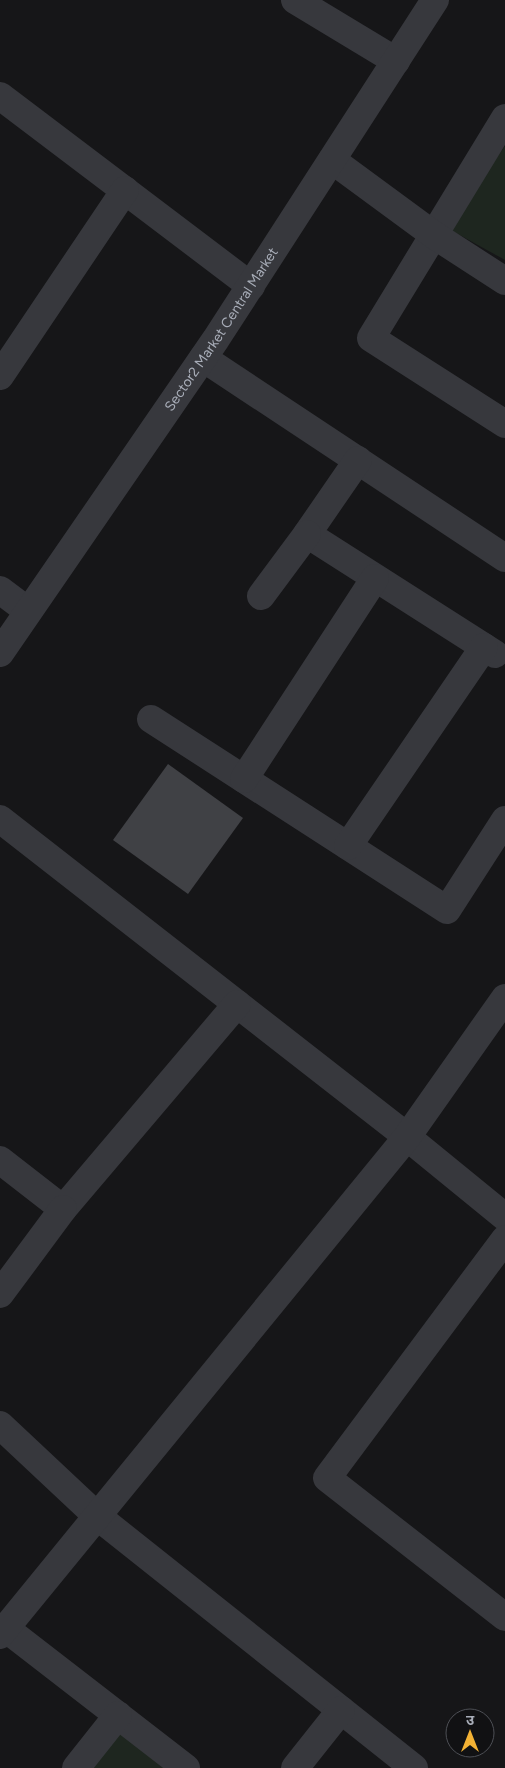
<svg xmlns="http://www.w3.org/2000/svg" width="505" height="1768" font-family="Figtree,'Noto Sans Devanagari',sans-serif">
<rect width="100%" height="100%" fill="#161618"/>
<!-- green -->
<g fill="#1e261f">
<path d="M505 146V260L447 228Z"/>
<path d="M119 1733 165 1768H90Z"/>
</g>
<!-- building -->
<path fill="#404145" d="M168 764 243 818 188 894 113 840Z"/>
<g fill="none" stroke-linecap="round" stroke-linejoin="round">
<!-- minor -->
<g stroke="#37383d" stroke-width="28">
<path d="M295 0 396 61"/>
<path d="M0 96 251 286"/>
<path d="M505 118 371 338 505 424"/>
<path d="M332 160 434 235 505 281"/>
<path d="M203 358 505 558"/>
<path d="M0 376 125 190"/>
<path d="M358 460 307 534 495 654"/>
<path d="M0 590 28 611"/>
<path d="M261 596 307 534"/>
<path id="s1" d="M0 653 216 339 435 0"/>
<path d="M151 719 447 910 505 820"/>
<path d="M244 779 375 578"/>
<path d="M0 819 396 1128 505 1217"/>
<path d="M348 846 484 647"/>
<path d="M0 1160 63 1209 237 1004"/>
<path d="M505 1239 327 1478 505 1617"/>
<path d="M0 1294 63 1209"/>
<path d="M0 1425 97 1516 414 1768"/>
<path d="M5 1628 186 1768"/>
<path d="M0 1635 407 1137 505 998"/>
<path d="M76 1768 118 1715"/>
<path d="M295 1768 341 1710"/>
</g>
</g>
<g text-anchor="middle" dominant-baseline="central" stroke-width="4.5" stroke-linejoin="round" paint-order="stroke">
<!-- street labels -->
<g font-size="14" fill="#a8adb8" stroke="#111113">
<text stroke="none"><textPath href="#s1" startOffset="392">Sector2 Market Central Market</textPath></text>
</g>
</g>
<!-- north arrow -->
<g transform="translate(470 1733)"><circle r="24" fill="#111113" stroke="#4d4f55"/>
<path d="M0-4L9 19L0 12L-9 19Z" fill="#f2b134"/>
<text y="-8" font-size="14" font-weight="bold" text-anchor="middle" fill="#a8adb8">उ</text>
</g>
</svg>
